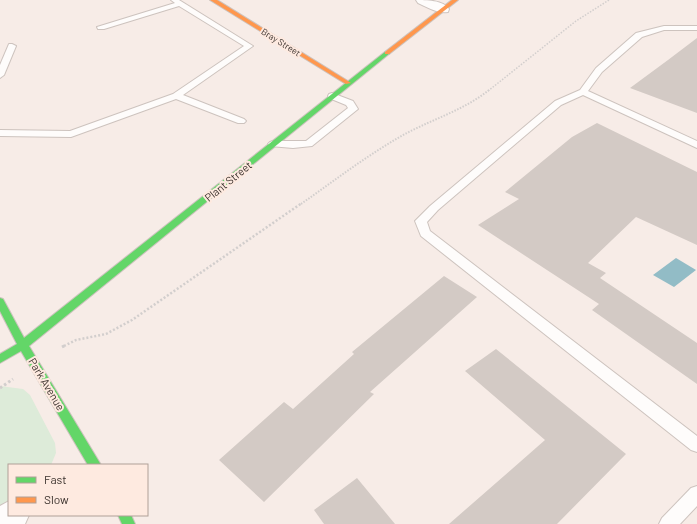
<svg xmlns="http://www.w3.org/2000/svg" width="697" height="524" font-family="Barlow,sans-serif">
<rect width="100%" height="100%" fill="#f7ece7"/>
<!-- green -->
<path fill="#ddebd9" d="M0 386 23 389 30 395 55 443 56 453 51 465H9V501L0 507Z"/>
<!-- water -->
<path fill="#92bcc6" d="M676 258 696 270 674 287 653 275Z"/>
<!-- building -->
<g fill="#d3cac5">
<path d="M697 38V113L630 88 668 60Z"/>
<path d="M597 123 697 172V245L636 217 588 263 606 273 600 278 697 343V384L592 310 599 304 478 225 519 199 505 192 572 137Z"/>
<path d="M444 276 477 297 370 392 374 394 264 502 219 460 284 402 293 409 354 354 352 352Z"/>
<path d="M496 349 626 454 557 524H449L545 440 465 371Z"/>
<path d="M357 478 395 524H324L314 510Z"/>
</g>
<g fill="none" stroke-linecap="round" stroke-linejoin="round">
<!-- lane casing -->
<g stroke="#cdc3be" stroke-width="2">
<g id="lane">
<path d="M171 0H179L253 46 183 95 244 119 246 121 244 123H238L176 99 71 137 0 136V130L70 131 173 94 244 46 179 6 104 29H98L97 27 175 3Z"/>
<path d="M664 26H697V30H664L642 37 602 72 588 91 697 141V148L583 95 561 105 438 210 427 222 430 231 697 436V452L691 450 421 236 415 221 430 206 555 101 580 90 596 68 636 33Z"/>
<path d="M9 44H12L16 46 4 75 0 78V65Z"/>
<path d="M332 93 353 101 358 109 312 146 293 148 270 146 268 144 270 142 273 141H306L348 108 346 105 329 98 328 96 329 94Z"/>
<path d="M697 486V506L680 524H659L662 518 691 488Z"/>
</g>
</g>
<!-- street casing -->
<g stroke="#cdc3be" stroke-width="2">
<g id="street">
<path d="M416 0C426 0 443 0 449 9L448 12C438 14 427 7 418 3Z"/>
<path d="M9 501V515H29L25 524H0V506Z"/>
</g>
</g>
<!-- fast casing -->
<g stroke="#cdc3be" stroke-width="2">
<g id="fast">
<path d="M385 52 390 53 29 346 101 465H88L21 351 0 363V354L17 344 0 311V298L3 299 24 338Z"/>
<path d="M118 515H131L135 524H122Z"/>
</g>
</g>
<!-- slow casing -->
<g stroke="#cdc3be" stroke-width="2">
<g id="slow">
<path d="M210 0H217L351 83 346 84Z"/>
<path d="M452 0H458L389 54H385V52Z"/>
</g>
</g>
<!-- path-far3 -->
<path stroke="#d2cecd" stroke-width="1.5" stroke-dasharray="1.5 1.5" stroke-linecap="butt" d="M488 91 576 21 609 0"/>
<!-- path-far2 -->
<path stroke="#d2cecd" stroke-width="2" stroke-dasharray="1.5 1.5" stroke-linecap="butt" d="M301 204C335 180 369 154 405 134 433 119 464 110 489 90"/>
<!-- path-far1 -->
<path stroke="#d2cecd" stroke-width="2.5" stroke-dasharray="2 2" stroke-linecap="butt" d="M64 346 76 340 106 334 132 320 302 203"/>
<!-- path -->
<g stroke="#d2cecd" stroke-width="3" stroke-dasharray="2.5 2.5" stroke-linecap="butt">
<path d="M62 347 66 345"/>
<path d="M0 388 13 379"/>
</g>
<!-- lane -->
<use href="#lane" fill="#fefcfb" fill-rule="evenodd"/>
<!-- street -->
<use href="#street" fill="#fefcfb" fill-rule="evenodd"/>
<!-- fast -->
<use href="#fast" fill="#63d668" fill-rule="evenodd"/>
<!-- slow -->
<use href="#slow" fill="#ff974d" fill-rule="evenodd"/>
</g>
<g text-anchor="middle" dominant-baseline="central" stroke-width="4" stroke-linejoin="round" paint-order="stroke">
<!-- far-street labels -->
<g font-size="9" fill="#3b322d" stroke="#feeae0">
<text transform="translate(281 42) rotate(32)">Bray Street</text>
</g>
<!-- street labels -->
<g font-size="11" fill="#3b322d" stroke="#feeae0">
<text transform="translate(228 181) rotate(-39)">Plant Street</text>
<text transform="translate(47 384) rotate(59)">Park Avenue</text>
</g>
</g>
<!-- legend -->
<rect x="8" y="464" width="140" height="52" fill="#feeae0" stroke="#b0a098"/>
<rect x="16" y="477" width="20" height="6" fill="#63d668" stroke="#b0a098"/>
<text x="44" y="484" font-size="12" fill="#3b322d">Fast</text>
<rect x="16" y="497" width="20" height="6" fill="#ff974d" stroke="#b0a098"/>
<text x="44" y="504" font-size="12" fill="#3b322d">Slow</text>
</svg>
